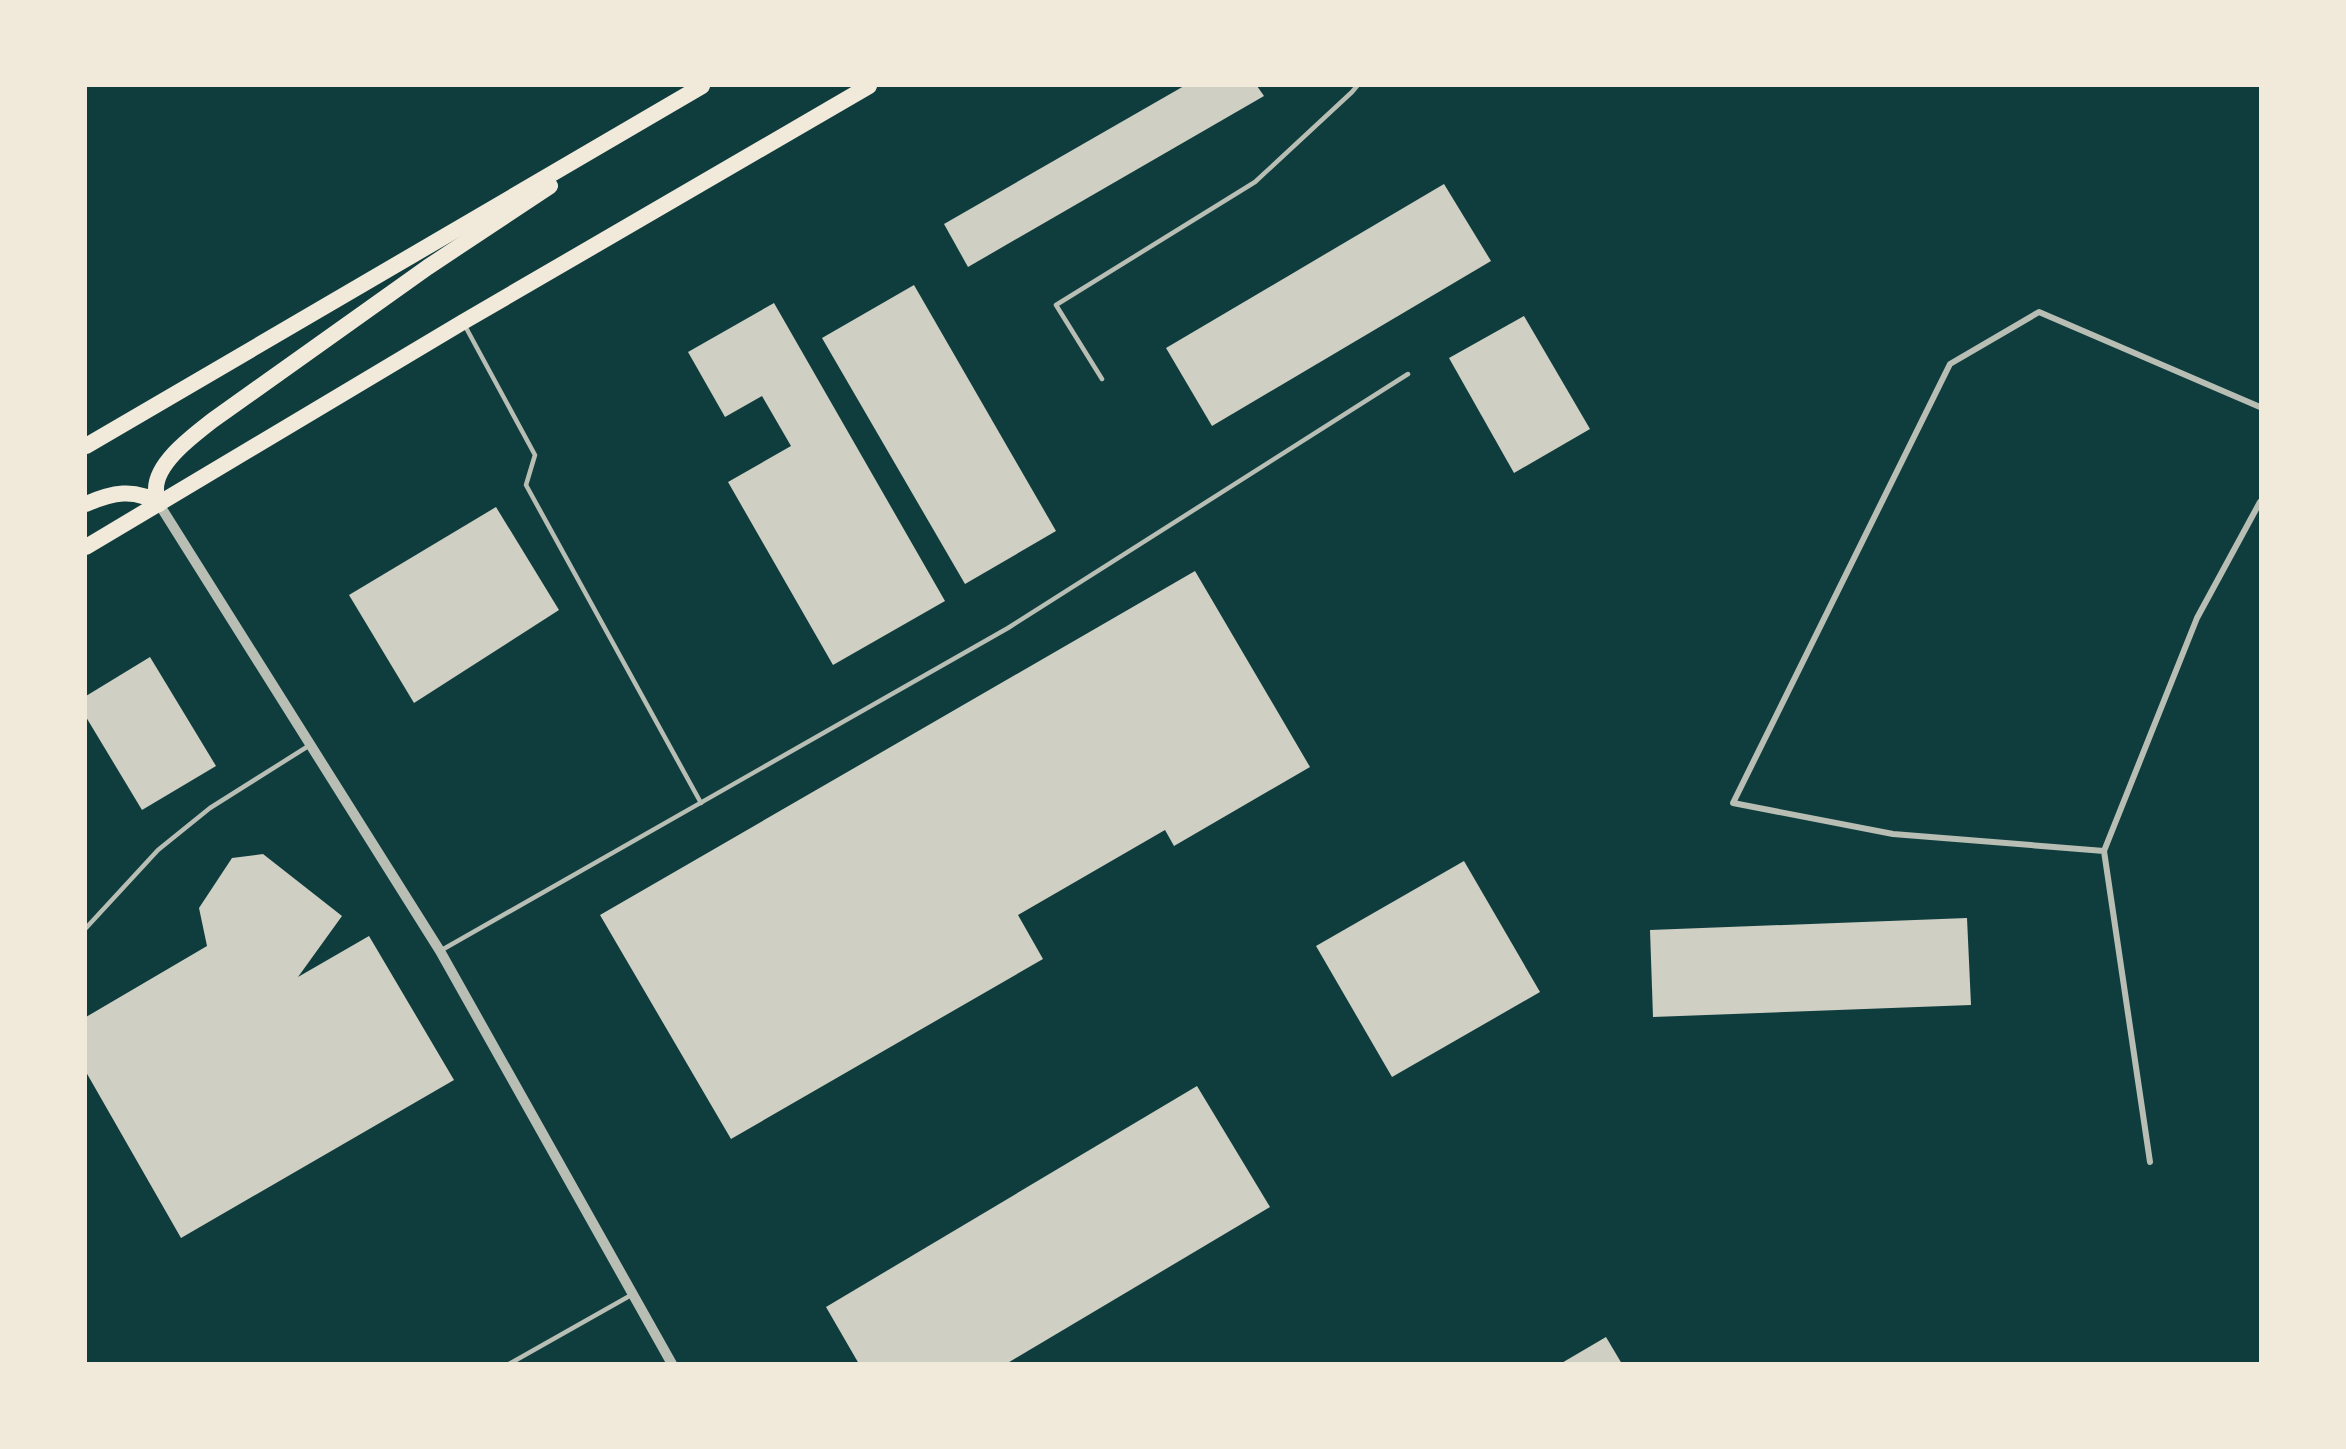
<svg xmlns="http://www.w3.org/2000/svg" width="2346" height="1449" font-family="Poppins,sans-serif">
<rect width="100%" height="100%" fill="#0f3d3e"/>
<!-- building -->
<g fill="#cfcfc3">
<path d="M1184 86H1257L1264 96 968 267 944 224Z"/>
<path d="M1444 184 1491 261 1212 426 1166 348Z"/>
<path d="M914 285 1056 531 965 584 822 338Z"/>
<path d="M774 303 945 601 833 665 728 482 791 446 762 396 725 417 688 352Z"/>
<path d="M1524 316 1590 429 1514 473 1449 358Z"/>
<path d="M496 507 559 610 414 703 349 595Z"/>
<path d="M1195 571 1310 767 1174 846 1165 830 1018 915 1043 959 731 1139 600 915Z"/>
<path d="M150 657 216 766 142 810 86 717V696Z"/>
<path d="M263 854 342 916 298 977 369 936 454 1080 181 1238 86 1072V1017L207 946 199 908 232 858Z"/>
<path d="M1464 861 1540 992 1392 1077 1316 946Z"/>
<path d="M1967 918 1971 1005 1653 1017 1650 930Z"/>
<path d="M1197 1086 1270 1207 1006 1364H859L826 1307Z"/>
<path d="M1606 1337 1622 1364H1560Z"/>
</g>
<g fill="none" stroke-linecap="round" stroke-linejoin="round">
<!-- service -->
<g stroke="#b8beb3" stroke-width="4.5">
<path d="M464 324 535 455 526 485 701 803"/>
<path d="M1102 379 1056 305 1255 182 1352 92 1357 86"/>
<path d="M86 928 158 850 210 808 310 745"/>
<path d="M440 951 1008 628 1408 374"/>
<path d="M509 1364 633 1294"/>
</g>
<!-- minor -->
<g stroke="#b8beb3" stroke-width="6">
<path d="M2104 851 2197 618 2260 502"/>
<path d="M2150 1162 2104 851 1893 834 1733 803 1950 364 2039 312 2260 407"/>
</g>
<!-- tertiary -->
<path stroke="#b8beb3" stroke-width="10" d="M159 504 440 951 672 1364"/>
<!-- trunk -->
<g stroke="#f1e9da" stroke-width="16">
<path d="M86 446 702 86"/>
<path d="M86 504C111 493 135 487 159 504"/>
<path d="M159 504C158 500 156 495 156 490 155 463 194 435 213 420L428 267 550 186"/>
<path d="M86 547 463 322 869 86"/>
</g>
</g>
<!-- border -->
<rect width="2346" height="1449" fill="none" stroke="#f1e9da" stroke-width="174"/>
</svg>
